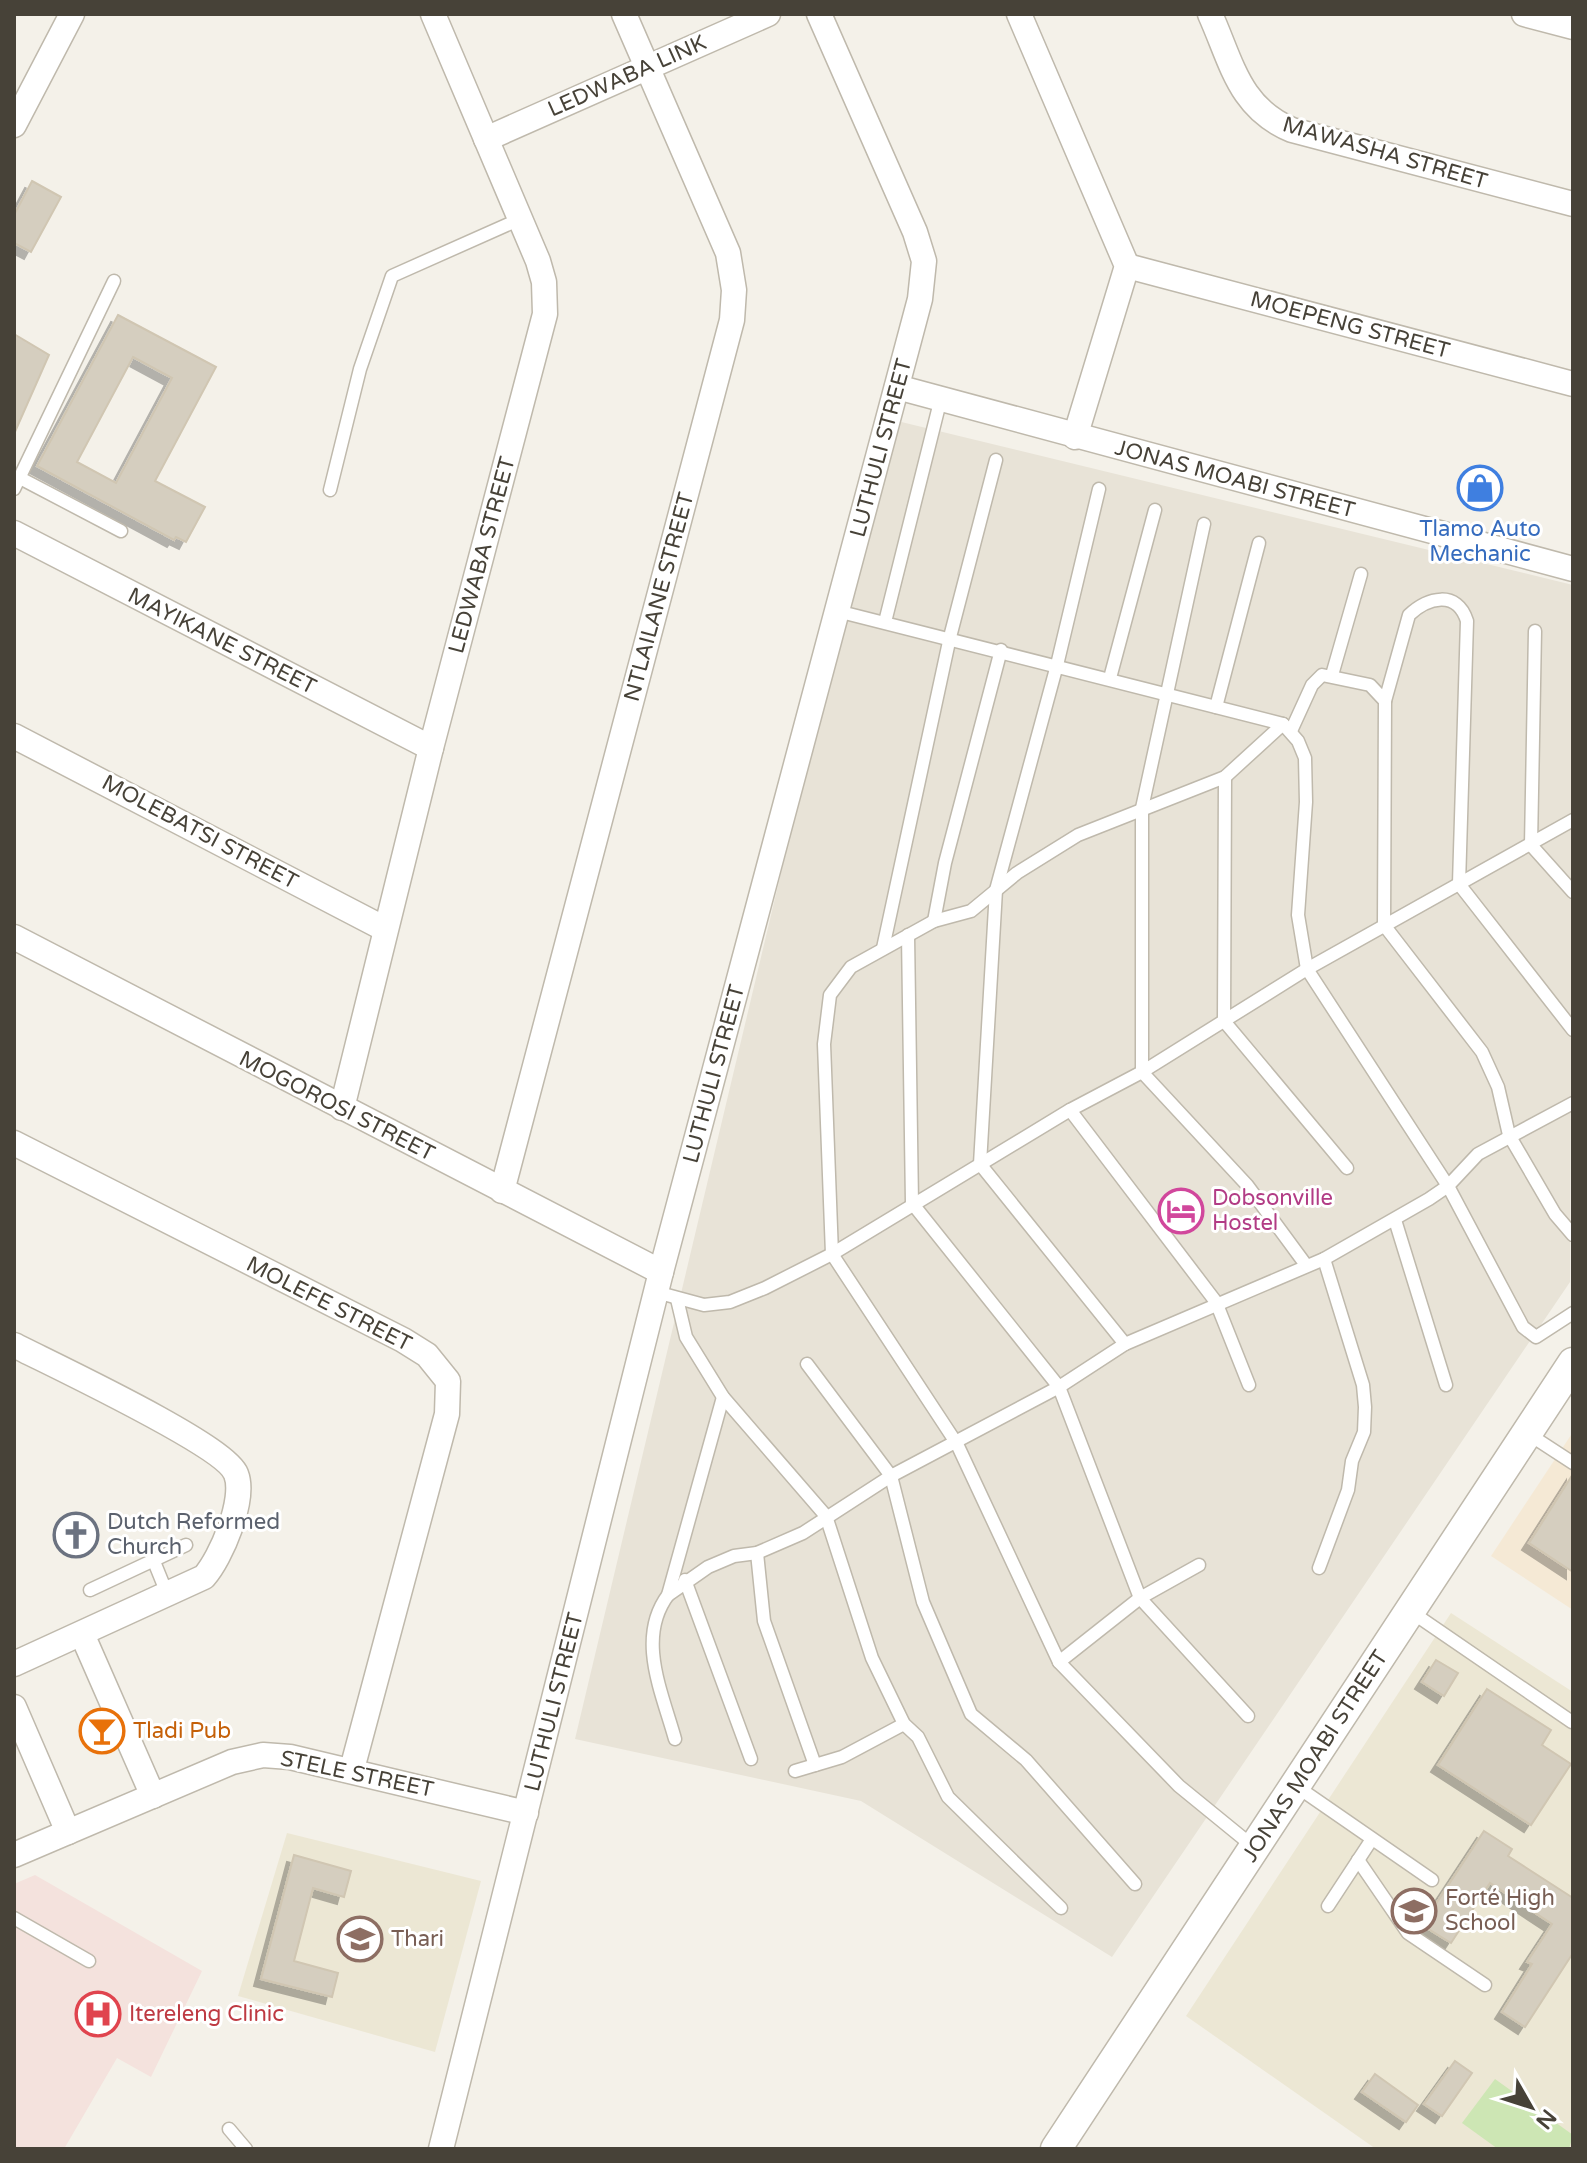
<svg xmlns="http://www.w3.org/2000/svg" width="1587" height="2163" font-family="'Varela Round',sans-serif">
<defs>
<filter id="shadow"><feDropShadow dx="-7" dy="7" stdDeviation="0" flood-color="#0004"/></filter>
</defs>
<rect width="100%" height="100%" fill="#f4f1e9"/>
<!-- residential -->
<path fill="#e8e3d7" d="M889 419 1573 585 1570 1282 1112 1957 861 1801 575 1739Z"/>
<!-- commercial -->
<path fill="#f5e9d5" d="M1573 1432V1610L1491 1556Z"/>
<!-- education -->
<g fill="#ece7d4">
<path d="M1451 1613 1573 1692V2149H1376L1186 2016Z"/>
<path d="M287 1833 481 1881 435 2052 238 1996Z"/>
</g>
<!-- medical -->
<path fill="#f4e2dd" d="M35 1875 202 1971 151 2077 117 2058 64 2149H14V1884Z"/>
<!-- green -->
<path fill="#cde6b4" d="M1495 2079 1573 2135 1569 2149H1498L1462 2123Z"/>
<!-- building -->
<g fill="#d5cebf" stroke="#d0c6b2" stroke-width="2" fill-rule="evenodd" filter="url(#shadow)">
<path d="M32 181 61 197 31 252 14 243V215Z"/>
<path d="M118 315 216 367 155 481 205 507 186 542 176 537 174 540 37 466ZM133 357 172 378 116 483 77 462Z"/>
<path d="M14 334 49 355 14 434Z"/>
<path d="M1573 1474V1572L1529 1543Z"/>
<path d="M1436 1660 1458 1673 1444 1696 1422 1682Z"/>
<path d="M1487 1689 1551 1730 1542 1745 1571 1764 1531 1825 1438 1765Z"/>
<path d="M1484 1831 1512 1849 1508 1856 1573 1898V1953L1525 2027 1502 2012 1532 1964 1527 1962 1552 1924 1490 1883 1451 1943 1422 1925Z"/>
<path d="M294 1855 351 1871 344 1897 313 1888 294 1961 338 1973 332 1997 261 1979Z"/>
<path d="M1455 2061 1472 2073 1442 2116 1424 2104Z"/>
<path d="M1375 2074 1418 2105 1406 2122 1362 2092Z"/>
</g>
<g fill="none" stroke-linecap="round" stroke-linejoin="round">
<!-- service casing -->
<g stroke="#bfb9ac" stroke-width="15">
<g id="service">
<path d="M20 478 121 531"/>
<path d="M14 489 114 281"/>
<path d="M1099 489 1057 665 996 890 980 1164 1125 1344"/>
<path d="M330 490 360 369 392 276 520 219"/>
<path d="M1204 524 1142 808V1072L1247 1185 1306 1265"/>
<path d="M837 611 1283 724 1298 741 1305 758 1306 802 1298 915 1307 969 1448 1186 1523 1327 1536 1337 1573 1313"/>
<path d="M885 622 941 398"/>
<path d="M1535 631 1531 845 1573 892"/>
<path d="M1332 675 1361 574"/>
<path d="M1110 678 1155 510"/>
<path d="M1385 701 1409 615C1427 598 1457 589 1467 621L1459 884 1573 1030"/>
<path d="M1216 707 1259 543"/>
<path d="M1291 731 1312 685 1322 675 1370 685 1385 701 1384 925 1482 1052 1498 1087 1509 1135 1555 1214 1573 1235"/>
<path d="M1225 777 1224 1021 1347 1168"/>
<path d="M934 921 945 863 1001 650"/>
<path d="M908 935 912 1203 1059 1387 1140 1598 1248 1716"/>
<path d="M883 948 950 637 996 460"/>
<path d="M1070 1110 1216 1302 1249 1385"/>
<path d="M1395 1220 1446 1385"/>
<path d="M656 1292 704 1305 730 1302 765 1288 832 1254 1070 1110 1142 1072 1307 969 1573 820"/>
<path d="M677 1299 686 1337 723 1397 826 1516 872 1658 904 1724 918 1737 948 1797 1061 1908"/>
<path d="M807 1364 891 1476 923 1602 971 1714 1026 1760 1135 1884"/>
<path d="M1527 1433 1573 1463"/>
<path d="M757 1553 764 1621 815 1765"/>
<path d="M153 1559 168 1596"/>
<path d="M1319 1568 1348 1490 1352 1461 1364 1432 1365 1407 1363 1385 1324 1259"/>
<path d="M685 1580 751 1759"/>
<path d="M90 1590 186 1545"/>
<path d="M668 1595 708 1567 734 1556 757 1553 803 1533 891 1476 1059 1387 1125 1344 1324 1259 1429 1199 1448 1186 1478 1154 1573 1103"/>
<path d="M1410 1611 1572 1722"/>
<path d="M1059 1662 1140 1598 1199 1565"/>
<path d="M675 1739C662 1692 636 1638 668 1595L723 1397"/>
<path d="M795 1771 842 1757 904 1724"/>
<path d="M1296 1786 1432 1880"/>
<path d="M1255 1848 1179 1786 1059 1662 957 1444 832 1254 824 1044 830 995 851 967 934 921 971 911 1017 873 1078 835 1225 777 1283 724"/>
<path d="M1358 1860 1408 1933 1485 1985"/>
<path d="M1328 1906 1372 1839"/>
<path d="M14 1918 89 1961"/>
<path d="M229 2129 246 2149"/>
</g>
</g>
<!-- minor casing -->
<g stroke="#bfb9ac" stroke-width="27">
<g id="minor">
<path d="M1019 14 1127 266 1075 437"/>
<path d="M1210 14C1232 63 1239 108 1292 130L1573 204"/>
<path d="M1524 14 1573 27"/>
<path d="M14 125 72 14"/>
<path d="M486 139 768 14"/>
<path d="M1127 266 1573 384"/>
<path d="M897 387 1573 569"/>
<path d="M14 533 431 748"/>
<path d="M14 736 385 929"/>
<path d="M14 937 661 1272"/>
<path d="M342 1108 431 748 545 314 544 282 538 261 433 14"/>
<path d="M14 1143 403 1340 427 1355 448 1381 447 1414 352 1769"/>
<path d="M502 1191 732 320 734 290 728 253 624 14"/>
<path d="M14 1345C51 1364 225 1445 236 1474 246 1499 221 1558 204 1577L14 1664"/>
<path d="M82 1634 153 1796"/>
<path d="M14 1707 68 1832"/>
<path d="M14 1855 232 1762 263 1755 290 1757 526 1813"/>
<path d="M441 2149 661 1272 920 299 924 261 915 232 819 14"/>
</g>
</g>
<!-- tertiary casing -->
<g stroke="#bfb9ac" stroke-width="33">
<path id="tertiary" d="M1056 2149 1573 1363"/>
</g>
<!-- service -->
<use href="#service" stroke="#fff" stroke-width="12"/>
<!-- minor -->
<use href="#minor" stroke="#fff" stroke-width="24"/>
<!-- tertiary -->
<use href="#tertiary" stroke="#fff" stroke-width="30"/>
</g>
<!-- icons -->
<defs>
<g id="shop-ring" transform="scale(2.3)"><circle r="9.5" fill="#fff" stroke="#3f7fe0" stroke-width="1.5"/><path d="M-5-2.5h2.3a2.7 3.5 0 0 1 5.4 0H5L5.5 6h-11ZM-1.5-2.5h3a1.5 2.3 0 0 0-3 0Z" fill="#3f7fe0"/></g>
<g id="hotel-ring" transform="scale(2.3)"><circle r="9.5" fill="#fff" stroke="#d1479c" stroke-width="1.5"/><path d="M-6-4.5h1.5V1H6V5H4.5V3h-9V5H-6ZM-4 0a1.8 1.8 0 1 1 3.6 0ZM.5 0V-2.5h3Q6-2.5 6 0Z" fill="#d1479c"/></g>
<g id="church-ring" transform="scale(2.3)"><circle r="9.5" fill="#fff" stroke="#6b7280" stroke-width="1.5"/><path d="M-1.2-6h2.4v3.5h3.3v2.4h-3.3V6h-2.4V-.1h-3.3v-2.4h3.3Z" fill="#6b7280"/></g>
<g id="bar-ring" transform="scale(2.3)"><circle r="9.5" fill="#fff" stroke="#e8710a" stroke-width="1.5"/><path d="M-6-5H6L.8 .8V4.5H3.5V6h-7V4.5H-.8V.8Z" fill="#e8710a"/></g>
<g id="school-ring" transform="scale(2.3)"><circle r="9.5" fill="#fff" stroke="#8d6e63" stroke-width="1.5"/><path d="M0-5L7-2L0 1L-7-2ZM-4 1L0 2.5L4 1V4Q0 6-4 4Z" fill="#8d6e63"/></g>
<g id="hospital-ring" transform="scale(2.3)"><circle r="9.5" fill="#fff" stroke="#e0444e" stroke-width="1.5"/><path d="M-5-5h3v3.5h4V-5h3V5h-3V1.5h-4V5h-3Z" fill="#e0444e"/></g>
</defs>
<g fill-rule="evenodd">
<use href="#shop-ring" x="1480" y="488"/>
<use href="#hotel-ring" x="1181" y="1211"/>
<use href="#church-ring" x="76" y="1535"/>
<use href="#bar-ring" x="102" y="1731"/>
<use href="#school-ring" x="1414" y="1911"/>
<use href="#school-ring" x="360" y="1939"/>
<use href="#hospital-ring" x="98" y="2014"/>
</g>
<g text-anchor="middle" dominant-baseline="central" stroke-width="6" stroke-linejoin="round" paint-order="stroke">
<!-- street labels -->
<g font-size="22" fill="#474238" stroke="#fff">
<text transform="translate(627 76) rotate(-24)">LEDWABA LINK</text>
<text transform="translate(1385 153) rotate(16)">MAWASHA STREET</text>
<text transform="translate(1350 325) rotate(15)">MOEPENG STREET</text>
<text transform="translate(881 448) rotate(-75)">LUTHULI STREET</text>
<text transform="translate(1235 479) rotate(15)">JONAS MOABI STREET</text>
<text transform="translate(482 555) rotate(-75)">LEDWABA STREET</text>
<text transform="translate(659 597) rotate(-75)">NTLAILANE STREET</text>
<text transform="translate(222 641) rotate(27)">MAYIKANE STREET</text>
<text transform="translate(200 832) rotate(28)">MOLEBATSI STREET</text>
<text transform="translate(714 1074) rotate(-75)">LUTHULI STREET</text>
<text transform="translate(337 1106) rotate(27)">MOGOROSI STREET</text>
<text transform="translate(329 1304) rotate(27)">MOLEFE STREET</text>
<text transform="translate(554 1702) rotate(-76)">LUTHULI STREET</text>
<text transform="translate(1315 1756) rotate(-57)">JONAS MOABI STREET</text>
<text transform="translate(357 1774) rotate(12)">STELE STREET</text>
</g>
<!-- shop labels -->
<g font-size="22" fill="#366cbe" stroke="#fff">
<text x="1480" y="529">Tlamo Auto<tspan x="1480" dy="25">Mechanic</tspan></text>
</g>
<!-- hotel labels -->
<g font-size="22" fill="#b23c85" stroke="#fff" text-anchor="start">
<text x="1212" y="1198">Dobsonville<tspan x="1212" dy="25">Hostel</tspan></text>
</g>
<!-- worship labels -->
<g font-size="22" fill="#5b616d" stroke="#fff" text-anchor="start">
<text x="107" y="1522">Dutch Reformed<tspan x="107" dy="25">Church</tspan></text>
</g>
<!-- food labels -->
<g font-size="22" fill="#c56008" stroke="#fff" text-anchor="start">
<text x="133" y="1731">Tladi Pub</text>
</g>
<!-- education labels -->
<g font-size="22" fill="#785e54" stroke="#fff" text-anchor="start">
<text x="1445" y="1898">Forté High<tspan x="1445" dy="25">School</tspan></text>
<text x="391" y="1939">Thari</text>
</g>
<!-- health labels -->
<g font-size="22" fill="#be3a42" stroke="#fff" text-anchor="start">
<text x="129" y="2014">Itereleng Clinic</text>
</g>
</g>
<!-- border -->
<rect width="1587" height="2163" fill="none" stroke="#474238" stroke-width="32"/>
<!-- north arrow -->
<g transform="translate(1531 2107) rotate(129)" stroke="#ffffff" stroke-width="6" paint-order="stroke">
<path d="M0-6L14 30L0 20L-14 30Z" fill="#474238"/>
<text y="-12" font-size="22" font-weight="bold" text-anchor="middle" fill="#474238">N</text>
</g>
</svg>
